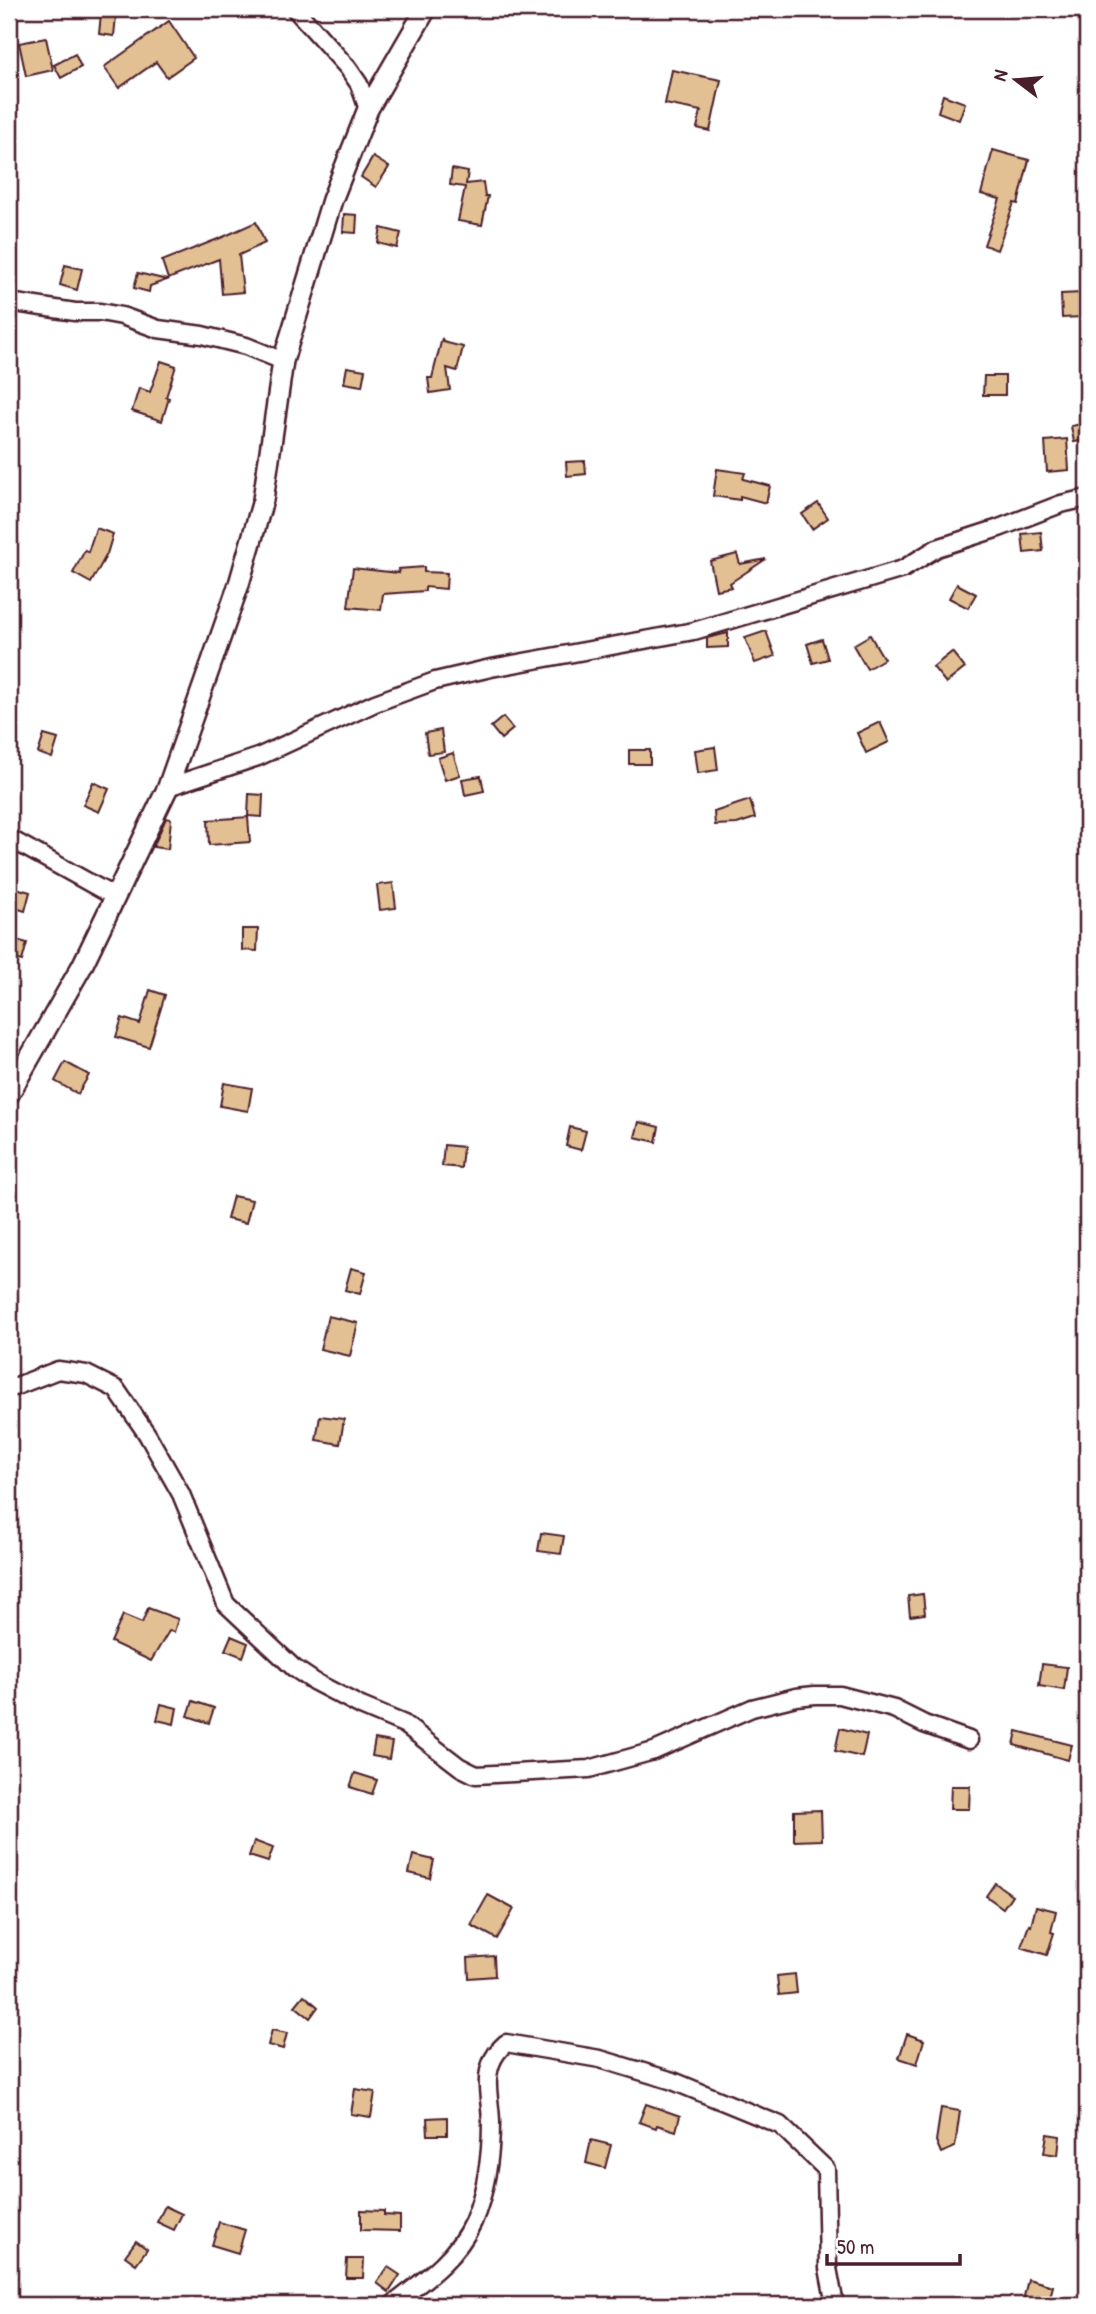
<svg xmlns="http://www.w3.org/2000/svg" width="1096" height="2314" font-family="'Patrick Hand',sans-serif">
<rect width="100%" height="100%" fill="#fff"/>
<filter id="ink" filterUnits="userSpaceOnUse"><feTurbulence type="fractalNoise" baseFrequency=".0143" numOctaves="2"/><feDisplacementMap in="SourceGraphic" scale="14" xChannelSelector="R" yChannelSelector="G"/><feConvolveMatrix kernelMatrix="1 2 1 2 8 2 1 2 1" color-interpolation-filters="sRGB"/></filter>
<g filter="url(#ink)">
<!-- building -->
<g fill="#e2c094" stroke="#4a1f2b" stroke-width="2">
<path d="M101 14 116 16 114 36 99 34Z"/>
<path d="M169 21 194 58 167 77 156 62 119 88 104 67Z"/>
<path d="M46 38 53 70 26 76 19 43Z"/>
<path d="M75 54 81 67 61 78 54 65Z"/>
<path d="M672 70 721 80 710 131 697 128 701 111 665 104Z"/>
<path d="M943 95 965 103 959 120 938 112Z"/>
<path d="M993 150 1029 160 1018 204 1014 203 997 250 984 245 1000 199 981 194Z"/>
<path d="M373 157 389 167 376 187 361 177Z"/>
<path d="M452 169 468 172 466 184 483 182 485 196H488L482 225 458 221 465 187 450 185Z"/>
<path d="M344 214 357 215 356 233 343 232Z"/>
<path d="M256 222 265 243 239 255 243 292 222 294 219 259 168 279 162 261 223 237Z"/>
<path d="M381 228 401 233 397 248 378 243Z"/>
<path d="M65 265 82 269 77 290 60 285Z"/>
<path d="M138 273 167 280 150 286 149 292 134 288Z"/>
<path d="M1081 293 1082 317 1062 318 1061 294Z"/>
<path d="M442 338 443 342 463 347 457 371 447 368 450 390 430 393 428 378H432Z"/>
<path d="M161 361 176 366 166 397 169 398 162 421 132 411 139 388 150 392Z"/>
<path d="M347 367 365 370 362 386 344 383Z"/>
<path d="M984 376H1005V395H983Z"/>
<path d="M1087 423V440L1074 442 1071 426Z"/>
<path d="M1067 439 1069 470 1047 472 1045 441Z"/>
<path d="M585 461 586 474 567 476 566 462Z"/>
<path d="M717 469 745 473 743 479 770 486 766 503 740 496V500L713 496Z"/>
<path d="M818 503 828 518 812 529 802 514Z"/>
<path d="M96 528 113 534 107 554 91 583 73 573 85 550 88 552Z"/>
<path d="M1041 532 1043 551 1024 553 1022 534Z"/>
<path d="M737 554 740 564 766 559 730 583 732 587 716 590 710 561Z"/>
<path d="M424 567V572L447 573 446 589 425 587V591L383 594 381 610 348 607 353 568 399 573 398 569Z"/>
<path d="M957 584 976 594 968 608 949 598Z"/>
<path d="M766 631 775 656 755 663 745 638Z"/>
<path d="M728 633V647L707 648V638Z"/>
<path d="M870 635 884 659 867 669 853 645Z"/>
<path d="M822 639 828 659 813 663 807 644Z"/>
<path d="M952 652 965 668 946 683 933 667Z"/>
<path d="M503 717 513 729 501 739 491 727Z"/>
<path d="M880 722 889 742 866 753 857 733Z"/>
<path d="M441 730 444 752 428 754 425 733Z"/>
<path d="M44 735 58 739 52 758 38 753Z"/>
<path d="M715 747 718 770 698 773 695 750Z"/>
<rect x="629" y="750" width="21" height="14"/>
<path d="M453 753 460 775 445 780 438 758Z"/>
<path d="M481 776 484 791 465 795 462 779Z"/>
<path d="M93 782 109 789 99 812 83 805Z"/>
<path d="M249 794 263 795 262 817 248 816Z"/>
<path d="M750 800 755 818 737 824 715 825 714 812Z"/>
<path d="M248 817 250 842 209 845 208 820Z"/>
<path d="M166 818 171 819 168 849 153 847Z"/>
<path d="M393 883 396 908 380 910 377 885Z"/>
<path d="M9 886 30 892 25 911 9 906Z"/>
<path d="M242 929H258L257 951 242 950Z"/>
<path d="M9 938 27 943 22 961 9 957Z"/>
<path d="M150 990 165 995 149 1047 116 1037 122 1018 140 1024Z"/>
<path d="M65 1062 89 1075 78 1094 55 1081Z"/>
<path d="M224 1083 252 1088 248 1111 220 1106Z"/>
<path d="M639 1122 659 1127 656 1142 635 1137Z"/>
<path d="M570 1127 586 1131 581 1150 566 1146Z"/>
<path d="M444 1145 463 1147 461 1168 442 1166Z"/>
<path d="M233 1196 252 1200 246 1223 227 1219Z"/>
<path d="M351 1268 366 1272 360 1294 345 1290Z"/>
<path d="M328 1316 358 1323 350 1356 320 1349Z"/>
<path d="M320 1416 344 1419 340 1444 316 1440Z"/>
<path d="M541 1533 564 1536 561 1554 538 1551Z"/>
<path d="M923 1594 925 1614 910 1616 908 1596Z"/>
<path d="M148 1608 178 1619 174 1632 169 1631 151 1661 111 1642 123 1615 142 1623Z"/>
<path d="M231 1636 248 1643 243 1657 225 1650Z"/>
<path d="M1042 1664 1067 1667 1064 1690 1039 1686Z"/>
<path d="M193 1701 214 1708 209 1723 188 1716Z"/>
<path d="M161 1704 177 1708 174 1724 157 1720Z"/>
<path d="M840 1728 867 1735 862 1757 835 1751Z"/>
<path d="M1017 1731 1072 1745 1068 1760 1014 1745Z"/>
<path d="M375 1739 392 1742 389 1759 372 1756Z"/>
<path d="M355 1773 377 1780 372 1794 350 1787Z"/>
<path d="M951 1786H970L969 1809H950Z"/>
<path d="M821 1810 822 1840 794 1841V1811Z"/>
<path d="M254 1841 273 1848 268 1862 249 1856Z"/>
<path d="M413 1855 434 1860 430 1878 409 1873Z"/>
<path d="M995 1883 1012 1895 1003 1908 986 1896Z"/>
<path d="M488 1895 514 1909 497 1939 471 1925Z"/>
<path d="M1036 1906 1056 1911 1051 1932 1054 1933 1047 1955 1021 1947 1029 1925 1031 1926Z"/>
<path d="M494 1956 495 1976 469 1978 468 1958Z"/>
<path d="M795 1974 797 1993 779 1995 777 1976Z"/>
<path d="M304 1995 318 2007 310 2018 295 2006Z"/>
<path d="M272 2030 287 2033 283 2049 268 2045Z"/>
<path d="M907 2034 924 2040 917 2064 899 2058Z"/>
<path d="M355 2089 375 2092 371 2117 351 2114Z"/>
<path d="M646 2104 680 2116 676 2131 657 2125 656 2128 639 2122Z"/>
<path d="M941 2108 960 2111 955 2147 941 2153 936 2141Z"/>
<path d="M447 2117V2135H428L427 2118Z"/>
<path d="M1047 2134 1060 2136 1058 2155 1044 2153Z"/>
<path d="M591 2140 611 2145 605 2168 586 2163Z"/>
<path d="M165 2206 182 2214 174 2230 157 2222Z"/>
<path d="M361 2210 384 2211V2215L400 2216V2231L361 2230Z"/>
<path d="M219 2222 245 2230 238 2253 212 2245Z"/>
<path d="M136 2241 147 2249 136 2264 125 2256Z"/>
<path d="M347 2259H364L363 2278H346Z"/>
<path d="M388 2267 400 2275 389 2292 377 2283Z"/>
<path d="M1028 2279 1053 2286 1048 2305H1022Z"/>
</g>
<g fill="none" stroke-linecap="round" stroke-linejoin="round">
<!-- minor casing -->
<g stroke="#4a1f2b" stroke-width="21">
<g id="minor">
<path d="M295 9 348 68 359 84 368 109"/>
<path d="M9 302 75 312H100L122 316 158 329 202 335 246 346 283 361"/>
<path d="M168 787 258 757 375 703 435 681 491 668 694 631 903 569 937 548 999 528 1061 504 1087 498"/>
<path d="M9 838 115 897"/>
<path d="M9 1389 58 1370 86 1374 116 1389 147 1434 181 1494 226 1604 294 1668 315 1682 361 1706 404 1724 460 1767 476 1775 589 1769 654 1751 752 1708 796 1697 815 1695H840L894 1709 924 1724 969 1740"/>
<path d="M392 2305C423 2281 456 2259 473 2222 486 2191 491 2156 491 2123 491 2104 484 2082 491 2064 494 2055 499 2049 506 2043L600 2059 673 2081 780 2125 826 2169 828 2268 835 2305"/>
</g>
</g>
<!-- tertiary casing -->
<g stroke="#4a1f2b" stroke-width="24">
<path id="tertiary" d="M9 1094 82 966 168 787 239 584 263 500 283 361 332 200 368 109 426 9"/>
</g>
<!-- minor -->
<use href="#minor" stroke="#fff" stroke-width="16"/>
<!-- tertiary -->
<use href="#tertiary" stroke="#fff" stroke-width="19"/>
</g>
</g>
<!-- margin -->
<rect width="1096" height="2314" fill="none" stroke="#fff" stroke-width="35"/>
<rect x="18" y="18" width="1061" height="2279" fill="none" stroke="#4a1f2b" stroke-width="2.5" filter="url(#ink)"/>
<!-- north arrow -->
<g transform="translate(1016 80) rotate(286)" stroke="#ffffff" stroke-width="5" paint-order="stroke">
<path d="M0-5L12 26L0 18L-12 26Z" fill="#4a1f2b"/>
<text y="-10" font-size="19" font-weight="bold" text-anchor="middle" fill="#4a1f2b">N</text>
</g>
<!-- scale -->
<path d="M827 2254v10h133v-10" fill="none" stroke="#4a1f2b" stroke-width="3.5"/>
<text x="837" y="2254" font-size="21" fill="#4a1f2b" stroke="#ffffff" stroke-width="5" paint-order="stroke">50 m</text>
</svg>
